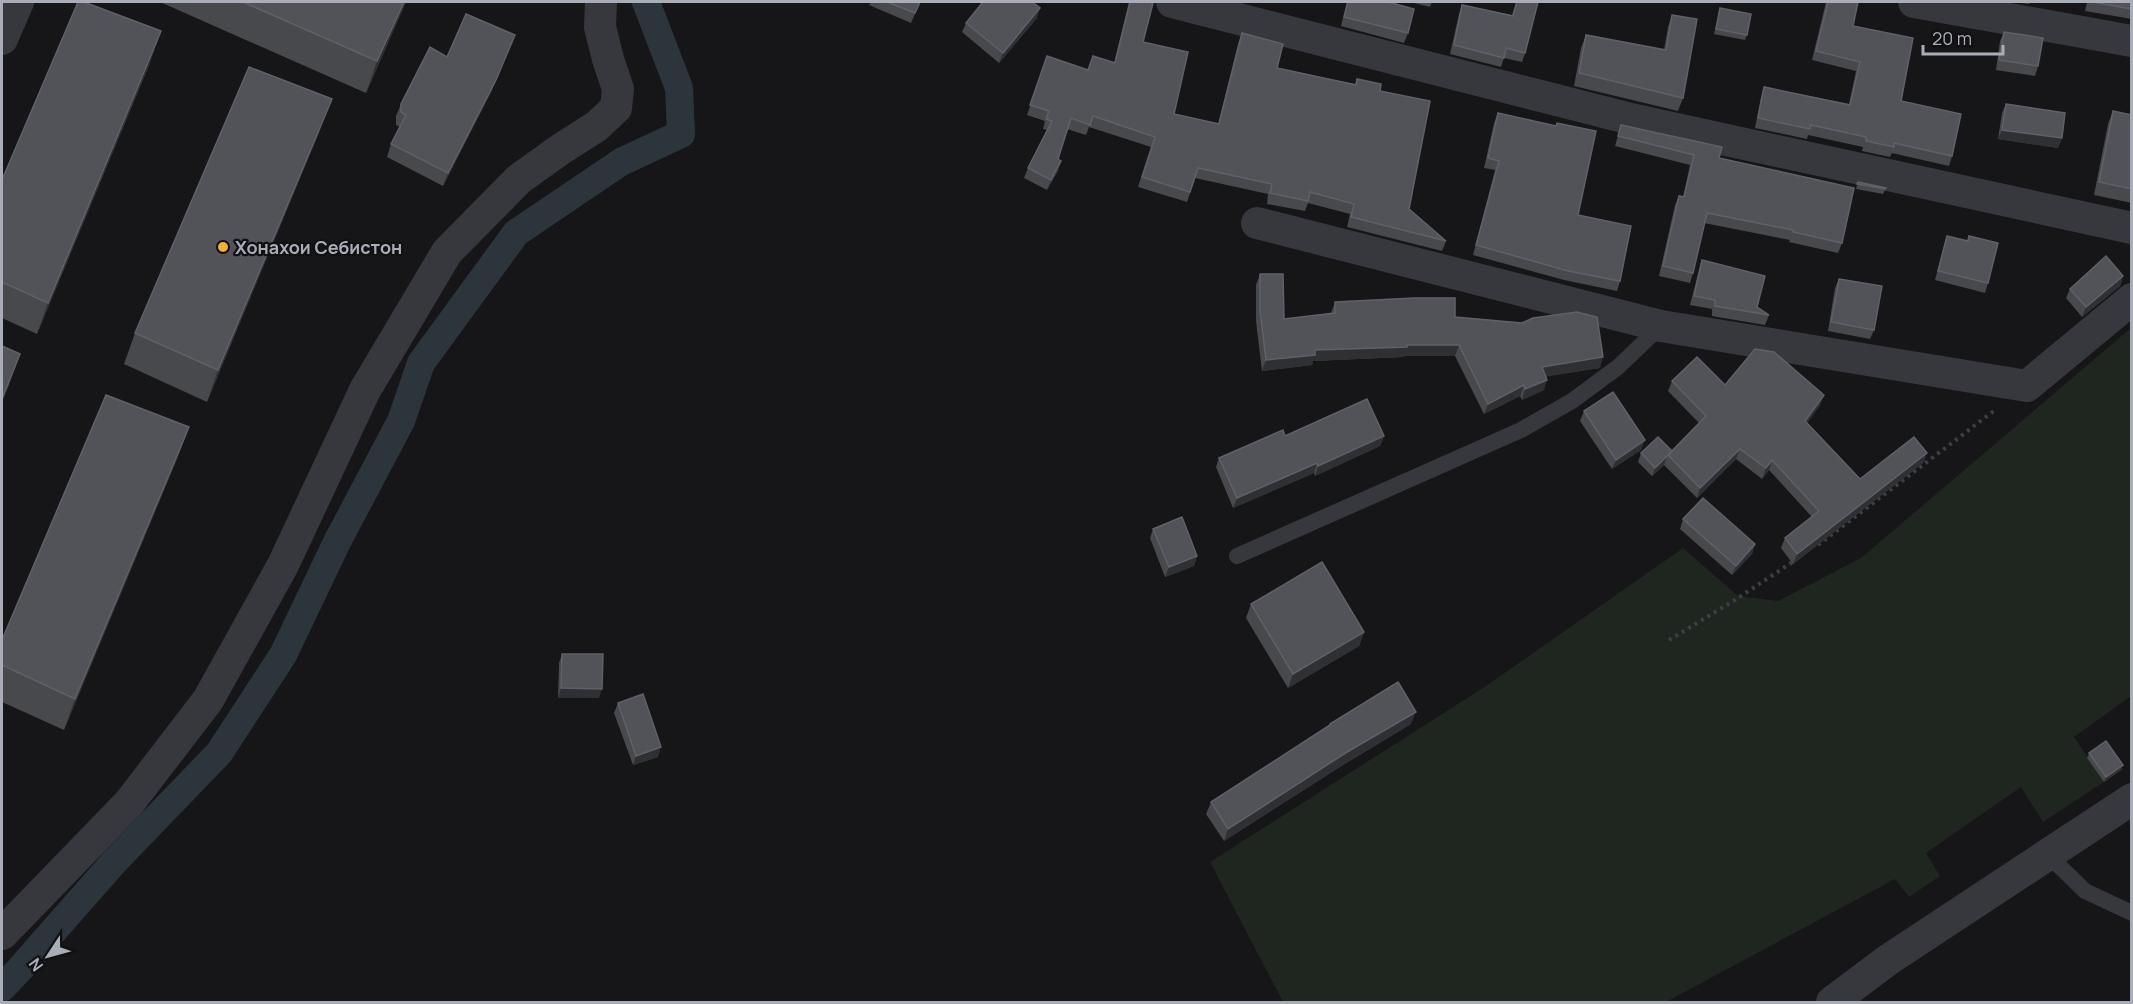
<svg xmlns="http://www.w3.org/2000/svg" width="2133" height="1004" font-family="Manrope,sans-serif">
<rect width="100%" height="100%" fill="#161618"/>
<!-- green -->
<path fill="#1e261f" d="M2131 328V696L2074 737 2104 782 2043 822 2021 787 1926 853 1940 876 1909 897 1895 879 1666 1002H1283L1210 862 1486 686 1683 548 1738 596 1778 601 1861 558Z"/>
<g fill="none" stroke-linecap="round" stroke-linejoin="round">
<!-- canal -->
<path stroke="#2c353c" stroke-width="28" d="M2 988 19 970 114 862 219 753 283 655 337 542 401 421 421 363 516 233 621 162 681 134 679 88 646 2"/>
<!-- path -->
<g stroke="#3d3f44" stroke-width="4" stroke-dasharray="3 4.5" stroke-linecap="butt">
<path d="M1818 545 1995 410"/>
<path d="M1669 640 1735 600 1794 561"/>
</g>
<!-- lane -->
<g stroke="#37383d" stroke-width="16">
<path d="M1237 556 1521 430 1572 401 1618 367 1661 326"/>
<path d="M2048 855 2085 891 2132 913"/>
</g>
<!-- street -->
<g stroke="#37383d" stroke-width="32">
<path d="M1172 2 1635 120 2132 228"/>
<path d="M1914 2 2132 41"/>
<path d="M2 39 18 2"/>
<path d="M1257 223 1661 326 2027 386 2132 299"/>
<path d="M2 934 129 803 208 700 283 565 365 390 447 252 519 179 561 149 597 126 616 108 618 89 608 59 600 27 601 2"/>
<path d="M1832 1002 1888 960 2132 799"/>
</g>
</g>
<!-- wall -->
<g fill="#47494d">
<path d="M160 2H406L366 93Z"/>
<path d="M871 2H920L911 23 869 5Z"/>
<path d="M1129 2H1149L1143 42 1174 114 1218 124 1238 44 1242 33 1277 68 1355 84 1357 79 1380 91 1409 209 1446 241 1442 251 1347 227 1350 214 1308 203 1305 211 1267 204 1268 194 1195 178 1187 202 1138 187 1151 147 1089 127 1086 135 1067 129 1058 159V171L1047 190 1024 178 1028 168 1047 130 1043 129 1045 121 1027 115 1047 56 1088 70 1114 63Z"/>
<path d="M1347 2H1388L1408 33 1404 43 1341 26Z"/>
<path d="M1410 2H1432L1430 7Z"/>
<path d="M1516 2H1538L1525 53 1522 62 1504 58 1501 67 1450 54 1459 14 1462 5 1512 15Z"/>
<path d="M1826 2H1858L1853 26 1901 101 1952 156 1949 166 1892 153 1890 157 1862 151 1863 147 1808 135 1807 139 1755 128 1761 97 1764 87 1849 104 1856 71 1812 60Z"/>
<path d="M2013 2H2030L2029 4Z"/>
<path d="M2087 2H2132V19L2085 11Z"/>
<path d="M1720 8 1747 35 1745 40 1714 34Z"/>
<path d="M1672 15 1683 98 1678 111 1574 86 1581 48 1586 35 1664 50 1668 27Z"/>
<path d="M1037 18 999 63 962 32 966 23Z"/>
<path d="M2004 32 2038 66 2035 76 1996 70 2000 41Z"/>
<path d="M510 47 491 92 443 186 387 157 391 144 400 127 396 125V116L401 104 447 57Z"/>
<path d="M150 63 37 334 2 318V180Z"/>
<path d="M2006 104 2062 138 2058 148 1998 139 2002 113Z"/>
<path d="M2113 111 2132 115V203L2094 195 2108 124Z"/>
<path d="M1498 113 1578 215 1620 281 1617 291 1564 280 1473 255 1495 170 1484 168 1494 123Z"/>
<path d="M1621 125 1719 158 1842 243 1838 253 1789 242 1790 240 1704 223 1693 273 1690 283 1659 276 1675 205 1679 196 1683 197 1690 165 1615 146Z"/>
<path d="M320 130 207 402 124 364 135 333Z"/>
<path d="M1858 182 1886 188 1883 194 1856 189Z"/>
<path d="M1947 236 1967 241 1969 236 1988 283 1985 293 1935 280 1944 246Z"/>
<path d="M1702 260 1757 307 1769 315 1765 325 1712 316V309L1690 305 1699 270Z"/>
<path d="M1260 274 1284 319 1331 313 1335 302 1455 317 1600 368 1546 376 1544 390 1522 400 1520 396 1484 414 1455 356H1404L1403 357 1313 361 1312 365 1262 371 1256 321V285Z"/>
<path d="M2123 276 2120 286 2082 317 2066 298 2070 289Z"/>
<path d="M1839 279 1874 330 1870 339 1828 331 1835 288Z"/>
<path d="M1672 381 1725 385 1820 405 1807 423 1860 479 1927 453 1923 463 1793 564 1781 548 1785 538 1812 517 1769 470 1762 479 1736 459 1697 498 1664 465 1652 476 1638 462 1641 453 1672 451 1699 423 1668 391Z"/>
<path d="M1584 411 1641 450 1612 469 1580 421Z"/>
<path d="M189 427 177 459 64 730 2 702V640Z"/>
<path d="M1285 436H1384L1380 446 1315 476 1314 473 1233 508 1216 467 1219 458Z"/>
<path d="M1683 519 1755 544 1752 554 1732 575 1680 529Z"/>
<path d="M1153 529 1197 556 1194 566 1165 577 1150 538Z"/>
<path d="M1251 604 1364 632 1359 646 1288 688 1246 618Z"/>
<path d="M562 654 599 698H558L559 663Z"/>
<path d="M618 703 658 757 633 765 614 713Z"/>
<path d="M1330 724H1411L1343 765 1224 841 1206 814 1211 802 1329 726Z"/>
<path d="M2089 753 2123 765 2121 770 2104 782 2087 758Z"/>
</g>
<!-- shaded-wall -->
<g fill="#2f3033">
<path d="M404 2H406L366 93 377 61Z"/>
<path d="M1040 8 1037 18 999 63 1003 53Z"/>
<path d="M161 31 150 63 37 334 48 303Z"/>
<path d="M515 35 491 92 443 186 448 173Z"/>
<path d="M332 99 320 130 207 402 218 370Z"/>
<path d="M2002 130 2062 138 2058 148 1998 139Z"/>
<path d="M1061 161 1058 171 1047 190 1051 180Z"/>
<path d="M2123 276 2120 286 2082 317 2086 307Z"/>
<path d="M1407 345H1459L1455 356H1404L1403 357 1313 361 1312 365 1262 371 1266 360 1315 350Z"/>
<path d="M20 354 9 385 2 403V399Z"/>
<path d="M1603 357 1600 368 1538 378 1542 367Z"/>
<path d="M1547 380 1544 390 1522 400 1525 389Z"/>
<path d="M1524 385 1520 396 1484 414 1488 404Z"/>
<path d="M1824 395 1820 405 1801 431 1805 421Z"/>
<path d="M189 427 177 459 64 730 75 699Z"/>
<path d="M1384 436 1380 446 1315 476 1318 466Z"/>
<path d="M1645 440 1641 450 1612 469 1616 460Z"/>
<path d="M1740 449 1736 459 1697 498 1700 488Z"/>
<path d="M1927 453 1923 463 1793 564 1797 554Z"/>
<path d="M1667 456 1664 465 1652 476 1655 468Z"/>
<path d="M1772 460 1769 470 1762 479 1766 468Z"/>
<path d="M1317 463 1314 473 1233 508 1237 498Z"/>
<path d="M1755 544 1752 554 1732 575 1736 566Z"/>
<path d="M1197 556 1194 566 1165 577 1169 567Z"/>
<path d="M1364 632 1359 646 1288 688 1293 674Z"/>
<path d="M561 688 602 689 599 698H558Z"/>
<path d="M1416 712 1411 724 1343 765 1224 841 1228 829 1347 752Z"/>
<path d="M661 747 658 757 633 765 636 756Z"/>
<path d="M2123 765 2121 770 2104 782 2106 777Z"/>
</g>
<!-- building -->
<g fill="#525359" stroke="#5f6168" stroke-width="1.5">
<path d="M78 2H84L161 31 48 303 2 282V180Z"/>
<path d="M243 2H404L377 61Z"/>
<path d="M887 2H920L915 13Z"/>
<path d="M983 2H1032L1040 8 1003 53 966 23Z"/>
<path d="M1130 2H1149L1153 3 1143 42 1188 52 1174 114 1219 124 1242 33 1283 44 1277 68 1356 85 1357 79 1381 84 1380 91 1430 101 1409 209 1446 241 1351 217 1354 204 1310 192 1308 201 1270 193 1272 184 1198 168 1190 192 1142 177 1155 137 1093 116 1090 125 1071 118 1058 159 1061 161 1051 180 1028 168 1052 121 1046 119 1049 111 1030 105 1047 56 1088 70 1093 56 1115 63Z"/>
<path d="M1348 2H1388L1414 9 1408 33 1344 17Z"/>
<path d="M1517 2H1538L1525 53 1506 48 1504 58 1454 45 1462 5 1513 16Z"/>
<path d="M1828 2H1858L1853 26 1913 38 1901 101 1961 114 1952 156 1894 143V147L1866 141V137L1811 125 1810 129 1758 118 1764 87 1850 105 1860 62 1816 51Z"/>
<path d="M2092 2H2132V9Z"/>
<path d="M1720 8 1751 14 1747 35 1716 29Z"/>
<path d="M466 14 515 35 496 80 448 173 391 144 406 115 401 112V104L430 47 447 57Z"/>
<path d="M1672 15 1697 19 1683 98 1579 73 1586 35 1666 50Z"/>
<path d="M2004 32 2043 38 2038 66 1999 60Z"/>
<path d="M249 67 332 99 218 370 135 333Z"/>
<path d="M2006 104 2065 113 2062 138 2002 130Z"/>
<path d="M2113 111 2132 115V189L2099 182Z"/>
<path d="M1498 113 1556 126 1557 123 1596 131 1578 215 1631 226 1620 281 1568 271 1476 245 1499 161 1488 158Z"/>
<path d="M1621 125 1722 147 1719 158 1854 188 1842 243 1793 232V230L1707 213 1693 273 1663 266 1679 196 1684 197 1694 155 1618 136Z"/>
<path d="M1858 182 1886 188 1885 189 1857 184Z"/>
<path d="M1947 236 1968 241 1969 236 1998 243 1988 283 1938 271Z"/>
<path d="M2106 256 2123 276 2086 307 2070 289Z"/>
<path d="M1702 260 1765 276 1757 307 1769 315 1715 306V300L1694 296Z"/>
<path d="M1260 274H1283L1284 319 1335 313V302L1414 298H1455V317L1522 323 1533 318 1577 312 1597 317 1603 357 1542 367 1547 380 1525 389 1524 385 1488 404 1459 345H1407V347L1315 350V355L1266 360 1260 310Z"/>
<path d="M1839 279 1882 286 1874 330 1831 322Z"/>
<path d="M2 346 20 354 2 399Z"/>
<path d="M1755 349 1774 352 1824 395 1805 421 1860 479 1914 437 1927 453 1797 554 1785 538 1819 511 1772 460 1766 468 1740 449 1700 488 1668 455 1706 416 1672 381 1697 357 1725 385Z"/>
<path d="M1613 392 1645 440 1616 460 1584 411Z"/>
<path d="M106 395 189 427 75 699 2 665V640Z"/>
<path d="M1367 399 1384 436 1318 466 1317 463 1237 498 1219 458 1283 430 1285 436Z"/>
<path d="M1658 437 1672 451 1655 468 1641 453Z"/>
<path d="M1703 498 1755 544 1736 566 1683 519Z"/>
<path d="M1182 517 1197 556 1169 567 1153 529Z"/>
<path d="M1322 562 1364 632 1293 674 1251 604Z"/>
<path d="M562 654H603L602 689 561 688Z"/>
<path d="M1398 682 1416 712 1347 752 1228 829 1211 802 1330 725V724Z"/>
<path d="M643 694 661 747 636 756 618 703Z"/>
<path d="M2106 741 2123 765 2106 777 2089 753Z"/>
</g>
<!-- markers -->
<circle fill="#f2b134" stroke="#111113" stroke-width="2" cx="223" cy="247" r="6"/>
<g text-anchor="middle" dominant-baseline="central" stroke-width="4.5" stroke-linejoin="round" paint-order="stroke">
<!-- poi labels -->
<g font-size="18" font-weight="bold" fill="#a8adb8" stroke="#111113" text-anchor="start">
<text x="235" y="247">Хонахои Себистон</text>
</g>
</g>
<!-- border -->
<rect width="2133" height="1004" fill="none" stroke="#a8adb8" stroke-width="6"/>
<!-- north arrow -->
<g transform="translate(48 956) rotate(234)" stroke="#111113" stroke-width="4.5" paint-order="stroke">
<path d="M0-4.5L10 22L0 15L-10 22Z" fill="#a8adb8"/>
<text y="-9" font-size="16" font-weight="bold" text-anchor="middle" fill="#a8adb8">N</text>
</g>
<!-- scale -->
<path d="M1923 45v9h80v-9" fill="none" stroke="#a8adb8" stroke-width="3"/>
<text x="1932" y="45" font-size="18" fill="#a8adb8" stroke="#111113" stroke-width="4.5" paint-order="stroke">20 m</text>
</svg>
